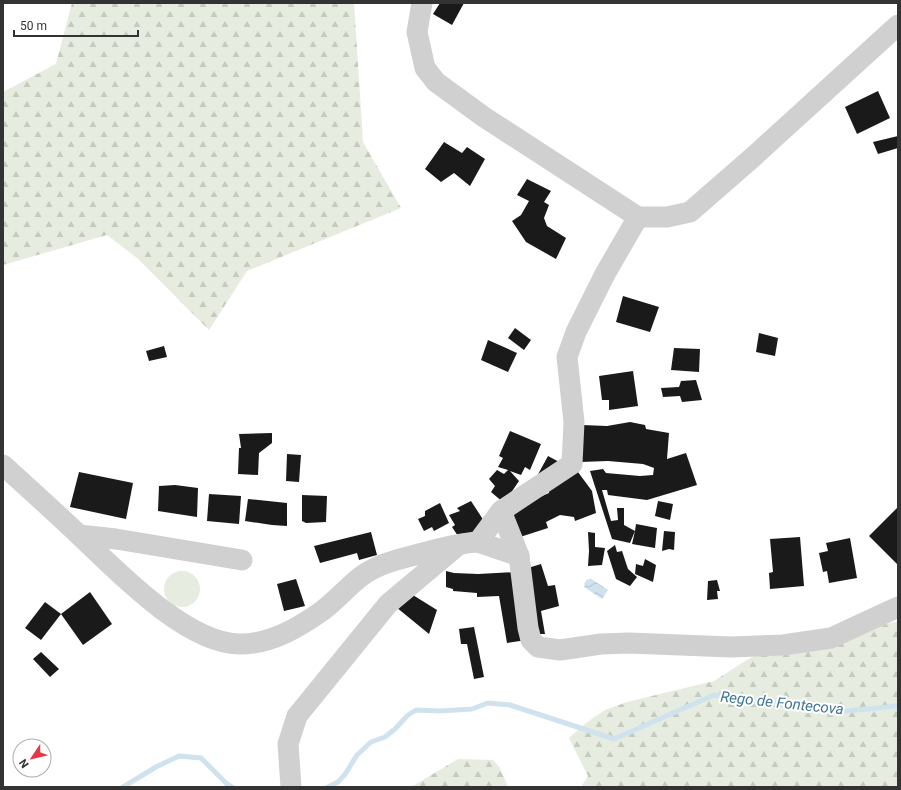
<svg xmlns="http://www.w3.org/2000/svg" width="901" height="790" font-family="Roboto,sans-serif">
<defs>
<pattern id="forest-firs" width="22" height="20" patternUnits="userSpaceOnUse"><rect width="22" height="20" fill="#e6ecdf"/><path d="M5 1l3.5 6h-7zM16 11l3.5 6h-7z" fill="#c6cbc0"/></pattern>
<pattern id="water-waves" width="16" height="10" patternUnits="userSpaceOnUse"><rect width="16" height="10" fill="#cfe2ee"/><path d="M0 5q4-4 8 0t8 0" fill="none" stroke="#b2c2cd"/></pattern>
</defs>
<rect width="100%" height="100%" fill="#fff"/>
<!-- forest -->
<g fill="url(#forest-firs)">
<path d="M72 3H354L363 142 401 208 247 271 209 330 137 258 107 235 3 265V92L56 64Z"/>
<path d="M898 621V787H581L588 776 569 738 586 723 605 710 627 702 714 681 750 658 783 645 832 638Z"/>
<path d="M458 759 493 760 500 768 508 787H411Z"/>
</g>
<!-- park -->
<circle fill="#e6ecdf" cx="182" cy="589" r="18"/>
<!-- water -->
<path fill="url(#water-waves)" d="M590 578 608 590 602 599 584 587 585 585 584 584 587 579 589 580Z"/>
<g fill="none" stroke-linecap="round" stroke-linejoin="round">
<!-- stream -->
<g stroke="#cfe2ee" stroke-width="5">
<path d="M123 787 156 767 179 756 201 758 227 784 232 787"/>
<path d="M328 787 338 782 346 773 357 755 371 742 385 737 395 729 408 715 416 710 439 711 472 709 488 703 510 705 614 739 714 695 835 712 898 706"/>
</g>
</g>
<!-- building -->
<g fill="#1a1a1a">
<path d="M440 3H464L452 25 433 14Z"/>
<path d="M878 91 890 118 857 134 845 107Z"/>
<path d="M898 136V148L878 154 873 142Z"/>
<path d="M444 142 462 153 467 147 485 159 470 186 454 173 441 182 425 169Z"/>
<path d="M527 179 551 191 544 202 549 205 544 218 547 226 566 238 556 259 526 242 512 221 521 215 529 201 517 195Z"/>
<path d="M623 296 659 307 650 332 616 322Z"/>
<path d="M515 328 531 340 524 350 508 338Z"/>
<path d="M759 333 778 338 775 356 756 352Z"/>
<path d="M488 340 517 353 508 372 481 360Z"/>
<path d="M164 346 167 357 149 361 146 351Z"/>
<path d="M674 348 700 349 699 372 671 370Z"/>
<path d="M633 371 638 406 609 410V400H602L599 376Z"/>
<path d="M696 380 702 400 682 402 680 396 663 397 661 388 679 387 681 381Z"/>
<path d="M630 422 645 425 646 429 669 433 667 459 686 453 697 485 647 500 608 495 607 490H602L611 521 618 520 617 508H624V525L635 531 636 524 657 528 655 548 632 544 635 531 630 543 612 539 590 471 603 469 606 473 640 476 653 475 654 468 643 464 608 461 580 462 582 425 607 426Z"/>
<path d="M510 431 541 444 530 470 525 467 521 475 510 471 519 481 504 503 491 492 495 486 489 479 497 470 504 474 508 470 498 467 503 458 499 456Z"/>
<path d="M272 433V443L259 453 258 475 238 474 239 448H241L239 434Z"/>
<path d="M287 454 301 455 299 482 286 481Z"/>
<path d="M548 456 563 464 536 478Z"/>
<path d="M575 468 592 491 596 513 575 521 574 517 560 515 546 522 548 528 520 537 509 510 549 493 547 484Z"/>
<path d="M79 472 133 483 126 519 70 507Z"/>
<path d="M175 485 198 488 197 517 158 511 159 486Z"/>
<path d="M209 494 241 496 239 524 207 521Z"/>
<path d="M302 495 327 496 326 522 306 523 302 521Z"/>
<path d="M248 499 287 503V526L272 525 245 521Z"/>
<path d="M471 501 486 524 471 533 458 536 452 527 455 525 449 515 460 511 457 508Z"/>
<path d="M658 501 673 504 670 520 655 516Z"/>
<path d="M440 503 449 523 434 531 432 527 424 531 418 519 425 516V511Z"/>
<path d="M898 507V565L869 536Z"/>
<path d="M664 531 675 532 674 550 669 549 662 551Z"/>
<path d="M371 532 377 555 359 560 357 553 320 563 314 546Z"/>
<path d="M588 532 595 533V547L605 548 602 565 588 566 589 551Z"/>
<path d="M800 537 804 586 770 589 769 573 773 572 770 539Z"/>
<path d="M850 538 857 578 829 583 827 571 823 572 819 553 828 551 826 543Z"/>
<path d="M615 545 617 552 622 551 628 569 637 577 630 586 616 579 607 551Z"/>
<path d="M645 559 656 565 653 582 635 574 636 564 643 566Z"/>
<path d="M541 564 548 586 555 585 559 606 541 611 545 634H538L528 568Z"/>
<path d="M446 571 454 573 478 574 517 572 527 640 507 643 499 596 477 597V593L453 591V589L446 587Z"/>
<path d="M296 579 305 606 284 611 277 584Z"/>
<path d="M717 580 720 591H717L718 599 707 600 708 581Z"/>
<path d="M90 592 112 624 83 645 61 614Z"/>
<path d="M408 592 437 610 429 634 396 607Z"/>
<path d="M45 602 61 614 41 640 25 628Z"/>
<path d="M474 627 484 677 474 679 467 644H461L459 629Z"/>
<path d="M41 652 59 669 50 677 33 659Z"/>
</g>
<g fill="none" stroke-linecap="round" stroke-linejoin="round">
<!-- minor -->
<g stroke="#d0d0d0" stroke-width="21">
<path d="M422 3 417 32 425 68 436 82 484 117 638 217H667L690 212 752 158 898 25"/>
<path d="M3 465C28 488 54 511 78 534 116 570 186 644 240 644 271 644 298 628 322 611 337 600 349 585 363 575 380 563 400 559 419 554 439 549 458 543 478 542L501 511 572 464 574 422 567 357 576 332 605 274 638 217"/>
<path d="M501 511 519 556"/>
<path d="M79 535 116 539 242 560"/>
<path d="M478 542 519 556 528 628 531 640 538 647 560 650 601 644 629 643 731 647 783 645 831 638 898 607"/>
<path d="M291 787 288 744 297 716 388 604 456 547"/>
</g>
</g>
<g text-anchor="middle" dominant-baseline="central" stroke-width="4" stroke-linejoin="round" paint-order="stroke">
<!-- water labels -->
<g font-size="15" font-style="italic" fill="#3f7597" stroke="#fff">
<text transform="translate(782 703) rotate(6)">Rego de Fontecova</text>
</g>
</g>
<!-- border -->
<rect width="901" height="790" fill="none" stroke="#333333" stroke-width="8"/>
<!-- north arrow -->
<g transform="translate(32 758) rotate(235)"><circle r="19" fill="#ffffff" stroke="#adadad"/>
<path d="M0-3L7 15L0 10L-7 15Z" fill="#e63946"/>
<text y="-6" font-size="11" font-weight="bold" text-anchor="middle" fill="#333333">N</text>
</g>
<!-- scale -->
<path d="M14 30v6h124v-6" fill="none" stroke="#333333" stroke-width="2"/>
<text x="20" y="30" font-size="12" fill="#333333" stroke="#ffffff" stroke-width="3" paint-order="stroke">50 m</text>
</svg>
